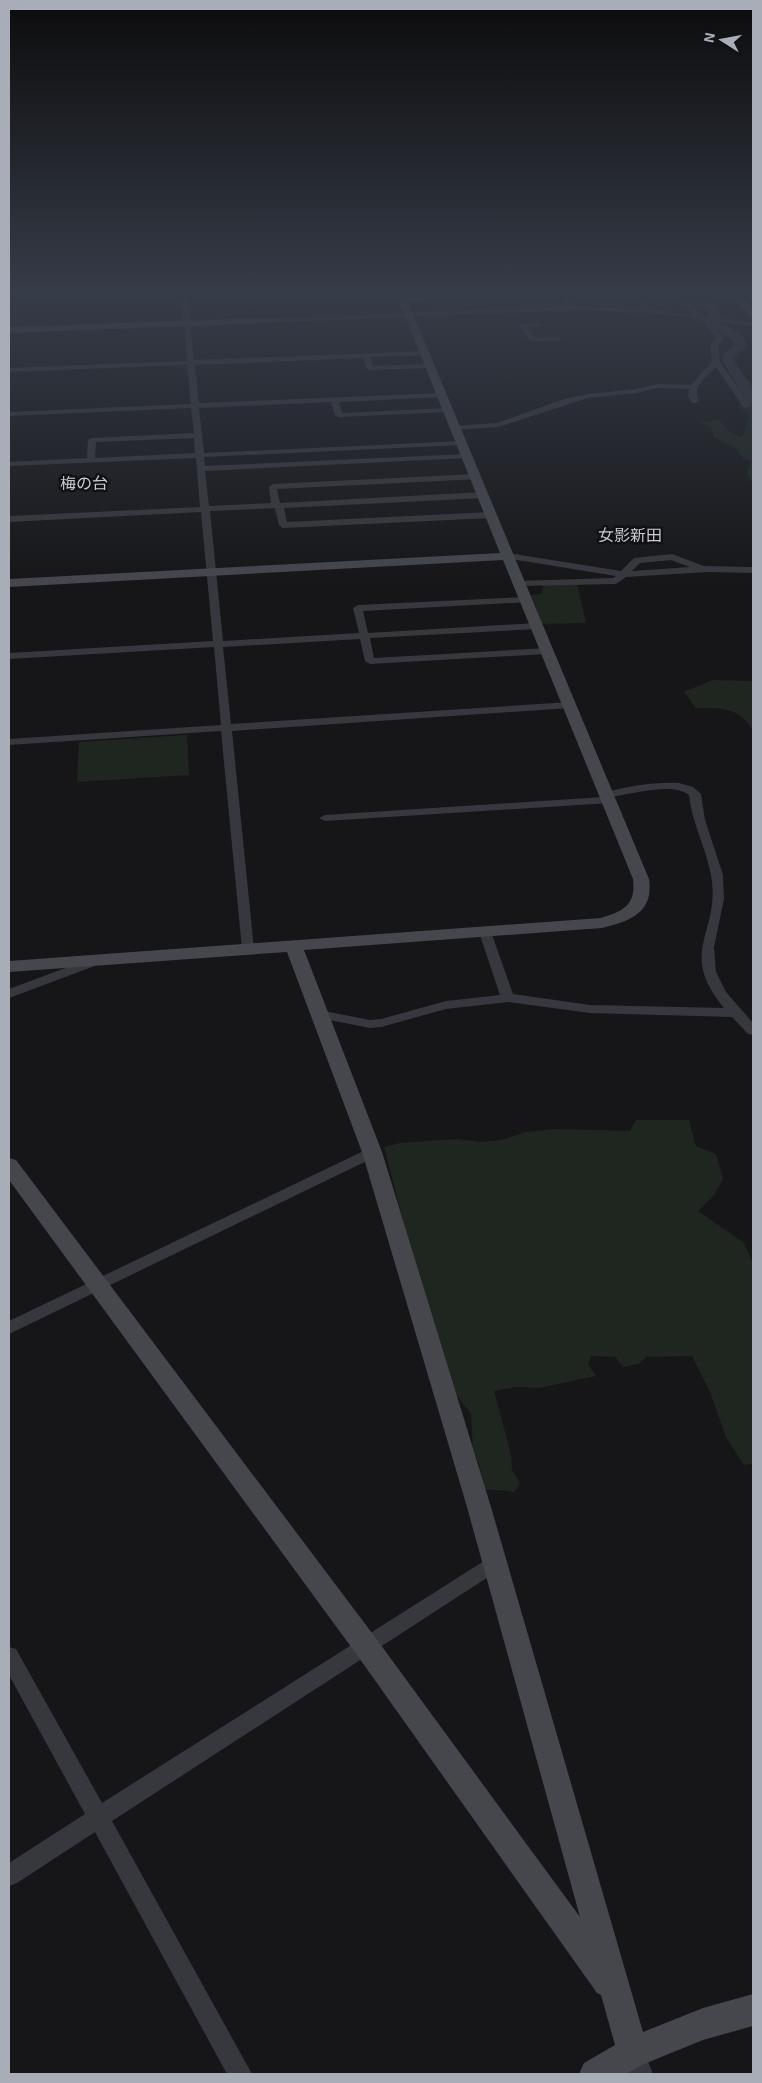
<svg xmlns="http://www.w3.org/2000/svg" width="762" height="2083" font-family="'Exo 2','Noto Sans JP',sans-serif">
<rect width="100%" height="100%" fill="#161618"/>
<!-- green -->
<g fill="#1e261f">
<path d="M732 375 752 381 753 384V483L747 474 751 461 744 459 735 448 714 437 711 427 699 422 719 420 731 433 742 437 750 415 738 407 745 395Z"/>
<path d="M544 584H577L586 623 542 624 531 595 541 594Z"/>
<path d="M712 680 753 681V731C740 707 722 708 696 708L684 692Z"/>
<path d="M187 735 189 775 77 782 79 742Z"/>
<path d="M636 1120H689L696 1146 716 1154 723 1179 714 1195 698 1211 744 1243 753 1263V1464L744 1465 726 1437 710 1392 692 1356 646 1357 639 1364 623 1367 615 1357 591 1356 588 1364 596 1376 539 1388 516 1387 494 1391 511 1454 512 1470 520 1483 514 1492 485 1489 479 1464 473 1451 471 1414 451 1388 414 1262 384 1147 400 1143 458 1139 481 1142 502 1140 525 1132 556 1129 630 1131Z"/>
</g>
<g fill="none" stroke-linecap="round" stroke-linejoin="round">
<!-- river -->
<path fill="#2c353c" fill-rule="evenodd" d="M692 294H703L720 311 722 322 743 336 747 345 735 356V362L753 390V404L748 403 723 362V355L735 344 733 341 712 326 708 312Z"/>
<!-- street -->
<g fill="#37383d" fill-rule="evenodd">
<path d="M181 294H187L194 360 425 351 429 353 428 355 370 357 373 366 430 364 434 366 430 368 370 370 366 368 363 358 195 365 199 403 442 393 446 395 445 397 339 402 342 413 448 408 452 410 448 412 339 417 335 415 331 402 199 408 204 453 462 441 466 443 462 445 204 457 205 466 467 454 471 456 467 458 205 471 209 506 271 503 269 487 273 484 476 474 479 475V479L277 489 280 503 483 492 487 495 483 498 284 508 287 522 491 512 495 515 491 518 283 528 279 525 275 508 210 511 223 641 359 633 353 608 358 605 526 597 529 598V602L363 611 368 633 537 623 542 626 537 629 370 638 374 658 547 648 552 651 547 654 370 664 365 661 360 639 223 647 231 724 570 702 575 705 570 708 232 731 254 949 248 953 242 949 221 731 9 745V739L221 725 214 647 9 659V653L213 641 201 512 9 522V516L200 507 196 458 9 466V462L87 458 88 440 92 438 194 433 191 408 9 416V412L191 404 187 365 9 372V368L187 361ZM194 438 195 453 95 458 96 442Z"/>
<path d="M558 294H564L575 306 644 309 633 294H639L651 309 693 315 677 294H683L701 316 753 322V326L709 321 724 338 718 346 720 362 751 406 744 408 716 367C707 376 691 387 699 401L695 403H692L688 396 689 389 657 388 636 393 588 398 498 427 455 430 451 428 455 426 497 423 564 399 588 394 636 389 657 384 691 385 712 362 710 346 716 338 701 319 649 313 573 310 264 323 261 321 264 319 568 306Z"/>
<path d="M753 296V300L740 301 737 299Z"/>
<path d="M522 324H541V326L527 328 535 338 558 337 562 339 558 341H531L519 326Z"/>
<path d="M508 553 621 571 634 558 672 554 704 566 753 567V573L708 572 626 577 616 584 519 586 514 583 516 581 613 578 616 576 505 558V554ZM671 560 690 567 632 571 640 563Z"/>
<path d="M679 783 693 787 701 794 705 820 723 875 724 899 714 947 716 972 726 992 753 1023V1035L748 1034 732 1017 590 1013 508 1002 446 1009 381 1027 370 1028 319 1018 314 1017 312 1014 314 1011 319 1010 370 1020 381 1019 446 1001 500 995 479 932 485 928 491 932 513 994 590 1005 724 1008C678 952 718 936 712 881 708 851 692 825 689 795 673 782 632 794 612 797L615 800 609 803 325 821 319 818 325 815 603 797V793C628 786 654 782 679 783Z"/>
<path d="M95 957 100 958 101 961 100 964 9 998V989Z"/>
<path d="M372 1147 377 1148 379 1152 377 1156 9 1334V1321Z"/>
<path d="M495 1554 502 1556 504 1562 502 1568 112 1821 252 2074H227L95 1832 17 1883 9 1886V1863L85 1814 9 1675V1647L16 1649 102 1803Z"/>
<path d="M633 2040 641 2044 653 2074H629L621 2052 625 2044Z"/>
</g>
<!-- secondary -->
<g fill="#45474d" fill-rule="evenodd">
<path d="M396 294H404L405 296 533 294 529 297 408 302 649 879C654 913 630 921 602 928L304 950 382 1152 491 1507 643 2032 703 2008 753 1994V2026L703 2040 644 2064 626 2074H579L584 2063 615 2045 601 1995 597 1993 357 1655 9 1180V1158L16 1160 375 1637 580 1917 467 1507 362 1152 287 952 9 972V961L601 918C624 911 636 905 633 879L503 560 9 587V579L500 553Z"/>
<path d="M731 294H740L753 310V318L750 317Z"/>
<path d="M264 318 269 321 267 323 9 333V327Z"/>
</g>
</g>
<!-- sky -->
<linearGradient id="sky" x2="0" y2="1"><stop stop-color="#0c0c0d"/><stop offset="0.5" stop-color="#363c48"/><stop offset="1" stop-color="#363c48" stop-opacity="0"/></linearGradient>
<rect width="762" height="585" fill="url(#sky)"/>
<g text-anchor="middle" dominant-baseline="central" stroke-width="5" stroke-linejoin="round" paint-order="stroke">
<!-- far-neighbourhood labels -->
<g font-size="16" fill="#c9ccd4" stroke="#111113">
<text x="84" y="482">梅の台</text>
</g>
<!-- far-quarter labels -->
<g font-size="16" fill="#c9ccd4" stroke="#111113">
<text x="630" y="534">女影新田</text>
</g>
</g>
<!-- border -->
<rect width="762" height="2083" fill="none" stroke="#a8adb8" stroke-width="20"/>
<!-- north arrow -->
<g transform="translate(722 40) rotate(281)" stroke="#111113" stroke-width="4" paint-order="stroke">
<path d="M0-4L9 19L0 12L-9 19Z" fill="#a8adb8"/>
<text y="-8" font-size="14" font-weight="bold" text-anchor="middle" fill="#a8adb8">N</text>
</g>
</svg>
